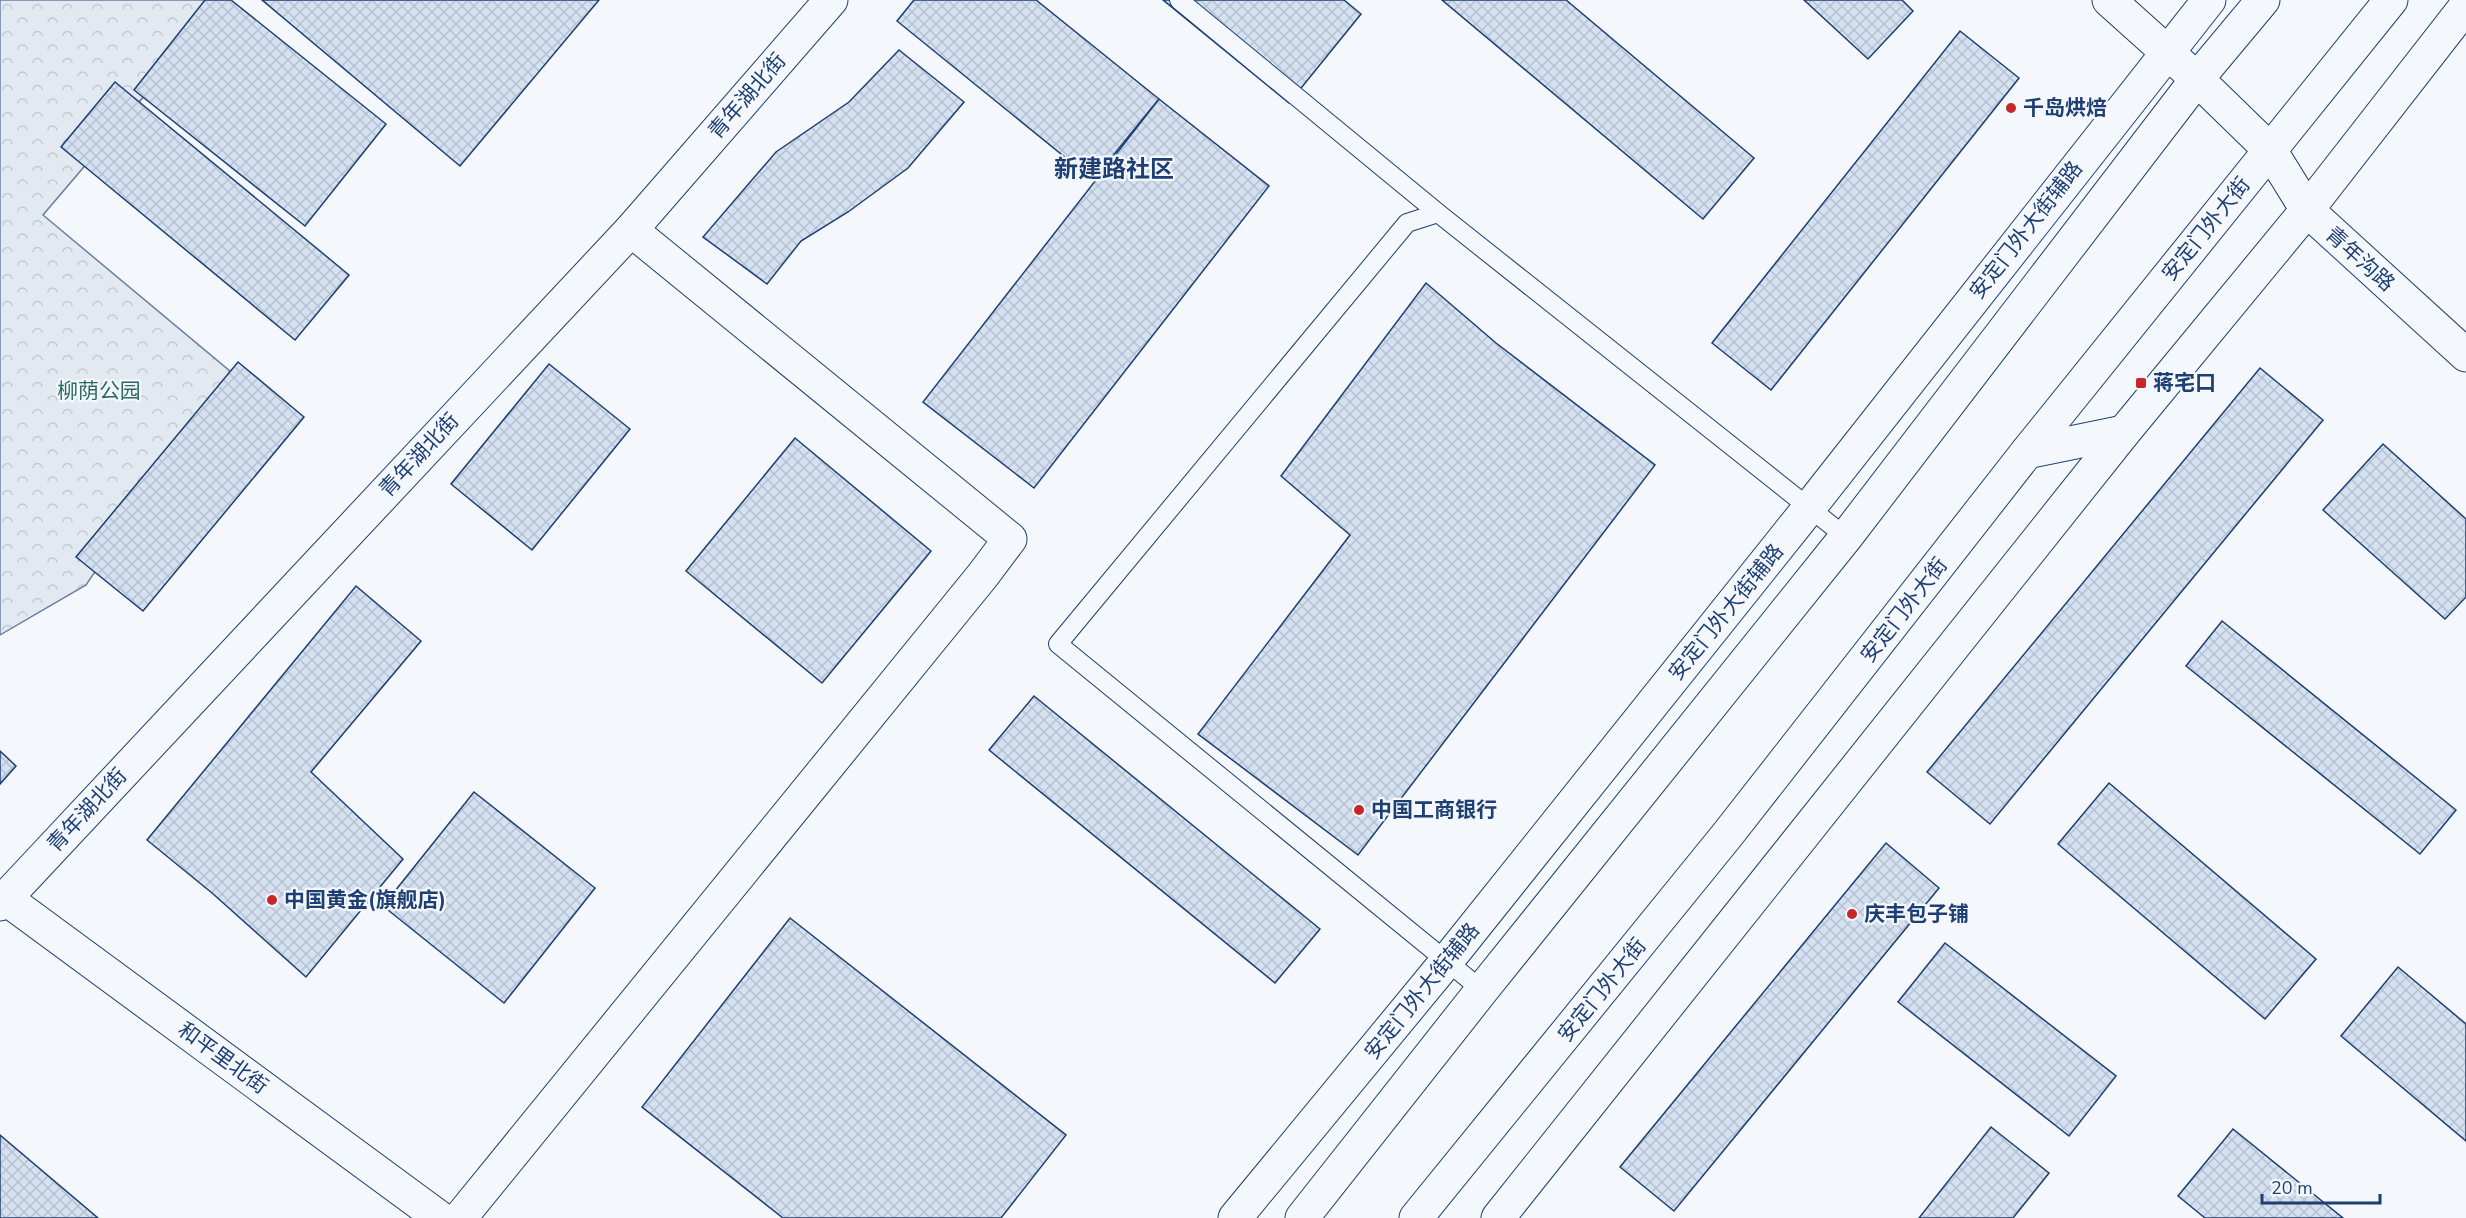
<svg xmlns="http://www.w3.org/2000/svg" width="2466" height="1218" font-family="'Nunito Sans','Noto Sans SC',sans-serif">
<defs>
<pattern id="park-crowns" width="20" height="18" patternUnits="userSpaceOnUse" patternTransform="scale(1.5)"><rect width="20" height="18" fill="#e3e9f0"/><path d="M2 6a3 3 0 1 1 6 0M12 15a3 3 0 1 1 6 0" fill="none" stroke="#c2c9d1"/></pattern>
<pattern id="building-cross-hatch" width="8" height="8" patternUnits="userSpaceOnUse" patternTransform="scale(1.5)"><rect width="8" height="8" fill="#d5e0f0"/><path d="M0 0l8 8M0 8l8-8" fill="none" stroke="#b6c1d1"/></pattern>
</defs>
<rect width="100%" height="100%" fill="#f4f7fb"/>
<!-- park -->
<path fill="url(#park-crowns)" stroke="#687fa3" stroke-width="1.5" d="M0 0H226L43 215 231 372 86 585 0 635Z"/>
<!-- building -->
<g fill="url(#building-cross-hatch)" stroke="#1d3f73" stroke-width="1.5">
<path d="M205 0H231L386 124 305 226 134 90Z"/>
<path d="M262 0H599L460 166Z"/>
<path d="M914 0H1036L1159 99 1093 180 897 21Z"/>
<path d="M1163 0H1344L1361 14 1289 103Z"/>
<path d="M1442 0H1566L1754 158 1703 219Z"/>
<path d="M1804 0H1902L1913 11 1868 59Z"/>
<path d="M1960 31 2019 78 1771 390 1712 343Z"/>
<path d="M899 50 964 102 908 168 848 212 801 241 767 284 703 237 776 152 849 102Z"/>
<path d="M115 82 349 275 295 340 61 147Z"/>
<path d="M1159 99 1269 186 1034 488 923 402Z"/>
<path d="M1426 283 1496 343 1655 465 1358 855 1198 734 1350 535 1281 476Z"/>
<path d="M238 362 304 417 143 611 76 557Z"/>
<path d="M549 364 630 429 532 550 451 484Z"/>
<path d="M2260 368 2323 420 1990 824 1927 772Z"/>
<path d="M795 438 931 551 822 683 686 571Z"/>
<path d="M2383 444 2466 519V597L2445 619 2323 510Z"/>
<path d="M356 586 421 641 311 772 403 859 306 977 212 893 147 840Z"/>
<path d="M2222 621 2456 810 2420 854 2186 666Z"/>
<path d="M1034 696 1320 929 1275 983 989 750Z"/>
<path d="M0 751 16 766 0 784Z"/>
<path d="M2109 783 2316 959 2265 1019 2058 844Z"/>
<path d="M474 792 595 888 504 1003 383 906Z"/>
<path d="M1886 843 1939 888 1674 1211 1620 1167Z"/>
<path d="M790 918 1066 1135 1001 1218H783L642 1107Z"/>
<path d="M1945 943 2116 1076 2069 1136 1898 1002Z"/>
<path d="M2398 967 2466 1024V1141L2341 1036Z"/>
<path d="M1991 1127 2049 1173 2013 1218H1919Z"/>
<path d="M2233 1129 2343 1218H2205L2178 1196Z"/>
<path d="M0 1135 98 1218H0Z"/>
</g>
<g fill="none" stroke-linecap="round" stroke-linejoin="round">
<!-- lane casing -->
<g stroke="#1d3f73" stroke-width="20">
<g id="lane">
<path d="M1179 0 1438 213"/>
<path d="M1482 990 1058 644 1407 223 1438 213 1846 537"/>
</g>
</g>
<!-- street casing -->
<g stroke="#1d3f73" stroke-width="35">
<g id="street">
<path d="M5 898 440 1218"/>
<path d="M0 904 631 230 831 0"/>
<path d="M460 1218 983 575 1010 539 631 230"/>
</g>
</g>
<!-- secondary casing -->
<g stroke="#1d3f73" stroke-width="35">
<g id="secondary">
<path d="M2109 0 2197 79 2270 150 2307 210 2466 355"/>
<path d="M2027 452 2124 432"/>
<path d="M1235 1218 1446 962 1809 508 2209 0"/>
<path d="M1498 1218 2124 432 2307 210 2466 6"/>
</g>
</g>
<!-- primary casing -->
<g stroke="#1d3f73" stroke-width="35">
<g id="primary">
<path d="M1302 1218 1482 990 1846 537 2197 79 2263 0"/>
<path d="M1416 1218 1728 834 2027 452 2391 0"/>
</g>
</g>
<!-- lane -->
<use href="#lane" stroke="#f4f7fb" stroke-width="18"/>
<!-- street -->
<use href="#street" stroke="#f4f7fb" stroke-width="33"/>
<!-- secondary -->
<use href="#secondary" stroke="#f4f7fb" stroke-width="33"/>
<!-- primary -->
<use href="#primary" stroke="#f4f7fb" stroke-width="33"/>
</g>
<!-- markers -->
<g fill="#c62828" stroke="#f4f7fb" stroke-width="2">
<circle cx="2011" cy="108" r="6"/>
<rect x="2135" y="377" width="12" height="12" rx="3"/>
<circle cx="1359" cy="810" r="6"/>
<circle cx="272" cy="900" r="6"/>
<circle cx="1852" cy="914" r="6"/>
</g>
<g text-anchor="middle" dominant-baseline="central" stroke-width="4.5" stroke-linejoin="round" paint-order="stroke">
<!-- street labels -->
<g font-size="21" fill="#1d3f73" stroke="#f4f7fb">
<text transform="translate(747 96) rotate(-49)">青年湖北街</text>
<text transform="translate(2206 229) rotate(-51)">安定门外大街</text>
<text transform="translate(2026 230) rotate(-52)">安定门外大街辅路</text>
<text transform="translate(2360 259) rotate(42)">青年沟路</text>
<text transform="translate(419 455) rotate(-47)">青年湖北街</text>
<text transform="translate(1904 610) rotate(-52)">安定门外大街</text>
<text transform="translate(1726 612) rotate(-51)">安定门外大街辅路</text>
<text transform="translate(87 810) rotate(-47)">青年湖北街</text>
<text transform="translate(1602 990) rotate(-51)">安定门外大街</text>
<text transform="translate(1422 991) rotate(-51)">安定门外大街辅路</text>
<text transform="translate(223 1058) rotate(36)">和平里北街</text>
</g>
<!-- poi labels -->
<g font-size="21" font-weight="bold" fill="#1d3f73" stroke="#f4f7fb" text-anchor="start">
<text x="2023" y="108">千岛烘焙</text>
<text x="2153" y="383">蒋宅口</text>
<text x="1371" y="810">中国工商银行</text>
<text x="284" y="900">中国黄金(旗舰店)</text>
<text x="1864" y="914">庆丰包子铺</text>
</g>
<!-- park labels -->
<g font-size="21" fill="#2c6c60" stroke="#f4f7fb">
<text x="99" y="391">柳荫公园</text>
</g>
<!-- quarter labels -->
<g font-size="24" font-weight="bold" fill="#1d3f73" stroke="#f4f7fb">
<text x="1114" y="169">新建路社区</text>
</g>
</g>
<!-- scale -->
<path d="M2262 1194v9h118v-9" fill="none" stroke="#1d3f73" stroke-width="3"/>
<text x="2271" y="1194" font-size="18" fill="#1d3f73" stroke="#f4f7fb" stroke-width="4.5" paint-order="stroke">20 m</text>
</svg>
